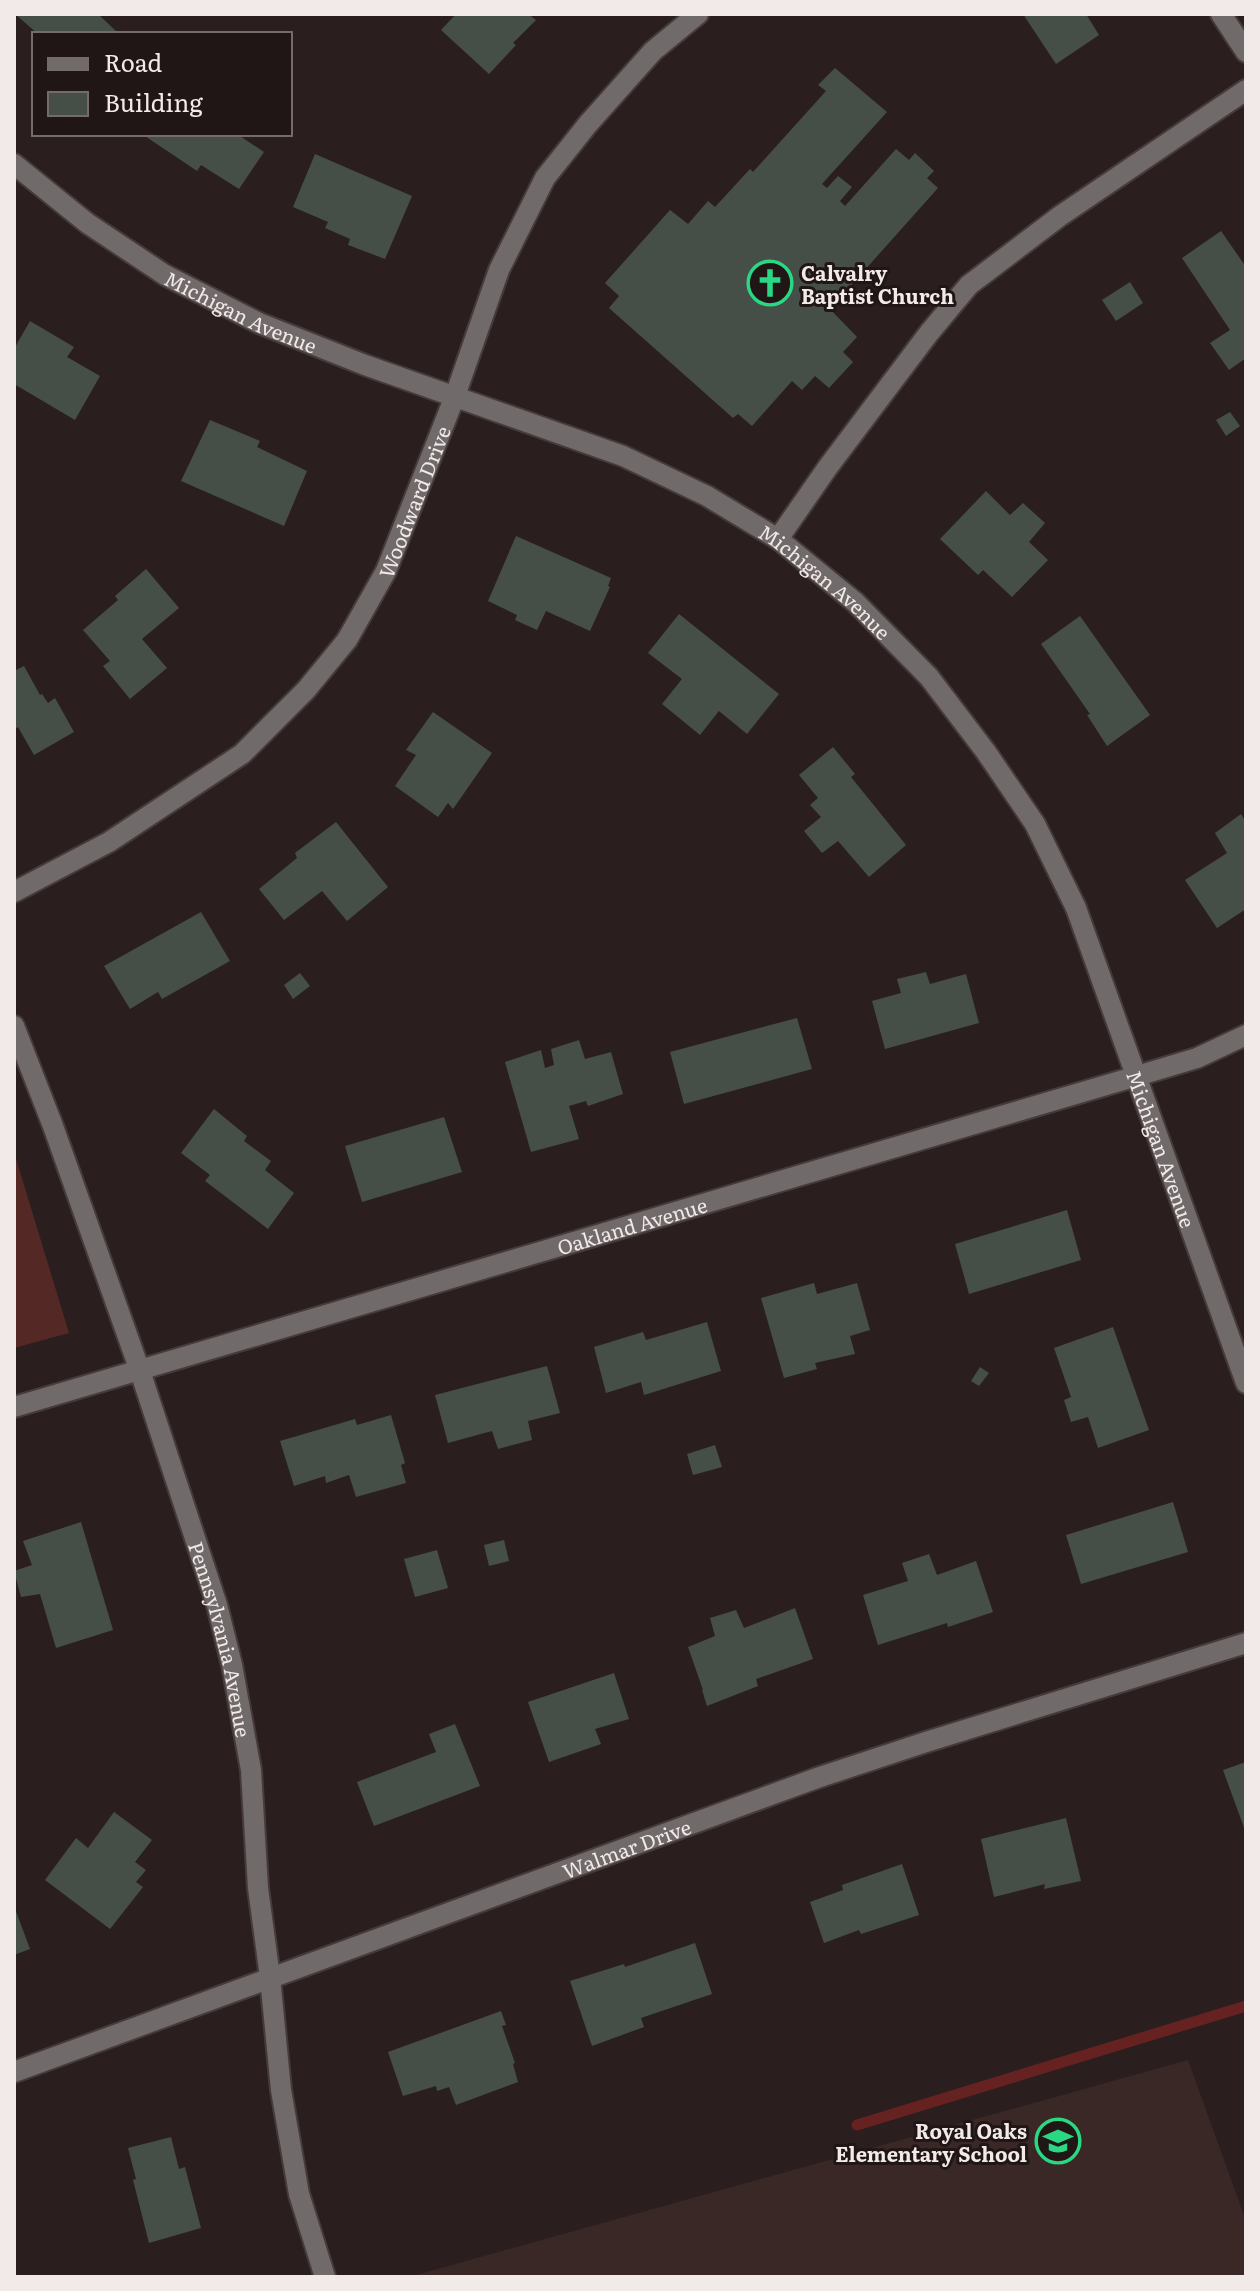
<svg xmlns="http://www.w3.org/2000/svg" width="1260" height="2291" font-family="Literata,serif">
<rect width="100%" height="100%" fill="#2a1f1e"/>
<!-- built -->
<path fill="#3a2826" d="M1188 2060 1246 2221V2277H409Z"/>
<!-- green -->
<path fill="#532825" d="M14 1152 69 1333 14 1348Z"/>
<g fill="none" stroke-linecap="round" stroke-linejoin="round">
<!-- stream -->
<path stroke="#662220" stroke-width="11" d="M857 2125 1246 2006"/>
</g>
<!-- building -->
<g fill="#454f48">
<path d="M15 14H98L119 34H38Z"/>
<path d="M456 14H528L536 20 513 43 516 45 489 74 441 30Z"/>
<path d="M1023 14H1086L1099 35 1056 64Z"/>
<path d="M835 68 887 112 822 184 827 188 838 176 852 187 840 201 845 206 896 149 909 160 915 153 934 171 927 178 938 188 830 309 857 337 843 352 853 362 829 388 815 376 802 390 792 381 752 426 738 414 733 418 609 308 619 296 605 283 670 210 688 224 708 201 715 207 750 169 753 172 826 91 818 85Z"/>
<path d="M142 134H237L264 152 239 189 201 165 197 171Z"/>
<path d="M315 154 412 196 385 259 348 245 350 239 325 228 328 222 293 207Z"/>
<path d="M1221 231 1246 267V358L1229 370 1210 343 1230 330 1182 258Z"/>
<path d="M1130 282 1143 303 1116 321 1102 300Z"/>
<path d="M30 321 74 347 67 357 100 376 75 420 14 384V349Z"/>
<path d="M1230 412 1240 426 1226 436 1216 420Z"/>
<path d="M210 420 260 441 257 447 307 471 284 526 181 481Z"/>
<path d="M986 491 1010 515 1023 503 1045 523 1029 542 1048 560 1012 597 983 570 978 575 940 539Z"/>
<path d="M516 536 611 578 608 586 610 587 590 631 546 611 537 630 515 620 517 615 488 601Z"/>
<path d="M146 569 179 608 142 639 167 668 130 699 103 666 110 661 83 630 118 600 115 596Z"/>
<path d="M679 614 779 694 747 734 719 711 700 735 662 704 682 679 648 653Z"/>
<path d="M1080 616 1150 715 1107 746 1087 715 1090 714 1041 644Z"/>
<path d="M24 666 40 695 42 694 48 703 55 698 74 732 34 755 18 727 14 730V671Z"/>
<path d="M433 712 492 753 453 809 448 803 438 817 395 786 416 755 406 750Z"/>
<path d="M833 747 855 774 851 777 906 845 869 877 838 841 822 853 804 831 821 817 810 805 818 798 799 775Z"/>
<path d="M1241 814 1246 822V909L1217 928 1185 880 1227 853 1215 833Z"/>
<path d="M336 822 388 887 347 921 322 891 284 920 259 889 297 858 295 853Z"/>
<path d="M201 912 230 961 162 999 158 992 130 1009 104 966Z"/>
<path d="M926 972 930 984 966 974 979 1023 885 1049 872 1001 901 993 897 979Z"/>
<path d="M300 973 310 986 293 999 284 985Z"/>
<path d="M797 1018 812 1069 684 1104 670 1052Z"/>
<path d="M579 1040 585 1059 611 1052 623 1094 588 1106 586 1101 569 1106 579 1139 531 1152 505 1062 541 1050 545 1068 554 1065 551 1049Z"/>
<path d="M214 1109 247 1136 244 1141 271 1161 265 1170 294 1193 268 1229 205 1181 210 1175 181 1153Z"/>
<path d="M444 1117 462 1172 362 1202 345 1146Z"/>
<path d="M1067 1210 1081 1260 969 1294 955 1244Z"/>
<path d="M814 1283 817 1294 857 1283 870 1330 850 1336 855 1354 815 1363 817 1369 784 1378 761 1298Z"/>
<path d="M707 1322 721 1371 644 1395 641 1382 606 1393 594 1347 643 1332 646 1340Z"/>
<path d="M1113 1327 1149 1430 1098 1448 1088 1417 1071 1422 1064 1400 1071 1397 1054 1348Z"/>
<path d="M547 1366 560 1413 528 1421 532 1440 498 1449 492 1431 448 1443 435 1395Z"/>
<path d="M980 1367 989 1373 979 1386 971 1381Z"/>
<path d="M391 1415 405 1463 401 1465 406 1483 356 1497 349 1475 326 1483 325 1476 294 1486 280 1441 355 1419 357 1425Z"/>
<path d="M715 1445 722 1467 693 1475 687 1454Z"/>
<path d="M1173 1502 1188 1552 1081 1584 1066 1535Z"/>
<path d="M81 1522 113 1630 56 1648 40 1594 21 1597 14 1571 32 1565 23 1541Z"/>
<path d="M504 1540 509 1561 489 1566 484 1545Z"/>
<path d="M437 1550 448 1588 415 1597 404 1559Z"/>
<path d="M929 1554 937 1575 976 1561 993 1612 948 1627 947 1623 878 1645 863 1595 908 1581 902 1563Z"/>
<path d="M795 1608 813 1659 756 1679 758 1686 707 1706 702 1690H703L688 1647 715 1636 710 1618 736 1610 744 1628Z"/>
<path d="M614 1673 629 1719 595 1729 601 1744 549 1762 528 1702Z"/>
<path d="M455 1724 480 1786 374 1826 357 1782 436 1752 429 1734Z"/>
<path d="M1246 1762V1833L1223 1770Z"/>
<path d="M114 1812 152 1840 135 1862 146 1870 136 1882 143 1887 110 1929 45 1880 76 1838 88 1848Z"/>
<path d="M1066 1818 1081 1881 1044 1889 1045 1884 994 1897 981 1839Z"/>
<path d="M902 1864 919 1915 861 1934 859 1930 824 1943 810 1902 843 1890 842 1885Z"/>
<path d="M14 1906 30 1949 14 1955Z"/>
<path d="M695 1943 712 1994 641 2018 644 2027 592 2046 570 1981 624 1964 625 1967Z"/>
<path d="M501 2011 506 2025 502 2026 515 2063 513 2064 518 2082 456 2105 449 2087 437 2091 436 2086 403 2096 388 2052Z"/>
<path d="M171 2137 179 2169 185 2167 201 2228 149 2243 133 2180 136 2179 128 2148Z"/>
</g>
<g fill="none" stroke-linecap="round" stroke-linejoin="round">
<!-- minor casing -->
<g stroke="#463b3a" stroke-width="24">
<g id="minor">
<path d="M1221 14 1246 52"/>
<path id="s1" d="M14 164 87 223 165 275 259 323 365 365 623 456 707 496 778 539 855 602 929 677 986 752 1035 824 1076 908 1246 1383"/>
<path d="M778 539 828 467 929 333 969 285 1060 216 1246 90"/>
<path id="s2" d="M14 892 109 842 242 754 306 690 347 640 386 571 455 396 499 270 545 178 588 124 653 51 698 14"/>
<path id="s3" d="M14 1026 53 1126 140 1371 217 1605 232 1665 251 1770 258 1888 270 1977 281 2090 299 2194 325 2277"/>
<path id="s4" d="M14 1407 1137 1076 1197 1058 1246 1035"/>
<path id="s5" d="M14 2072 817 1778 926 1742 1246 1643"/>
</g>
</g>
<!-- minor -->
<use href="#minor" stroke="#716a6a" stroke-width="20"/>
</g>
<!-- icons -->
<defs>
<g id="church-ring" transform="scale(2.3)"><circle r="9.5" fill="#201615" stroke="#2ad884" stroke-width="1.5"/><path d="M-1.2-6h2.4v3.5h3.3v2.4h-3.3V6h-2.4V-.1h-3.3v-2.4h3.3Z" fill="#2ad884"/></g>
<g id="school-ring" transform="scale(2.3)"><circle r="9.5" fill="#201615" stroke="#2ad884" stroke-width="1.5"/><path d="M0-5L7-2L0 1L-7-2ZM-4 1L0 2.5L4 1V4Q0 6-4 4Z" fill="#2ad884"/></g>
</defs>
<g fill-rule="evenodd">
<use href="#church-ring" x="770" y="283"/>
<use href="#school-ring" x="1058" y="2141"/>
</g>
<g text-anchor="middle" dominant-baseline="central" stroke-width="6" stroke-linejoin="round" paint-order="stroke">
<!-- poi labels -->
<g font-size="20" font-weight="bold" fill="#f2eae9" stroke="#201615" text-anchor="start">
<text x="801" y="272">Calvalry<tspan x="801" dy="23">Baptist Church</tspan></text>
<text x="1027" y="2130" text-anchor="end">Royal Oaks<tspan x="1027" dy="23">Elementary School</tspan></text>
</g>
<!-- street labels -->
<g font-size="20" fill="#f2eae9" stroke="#201615">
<text stroke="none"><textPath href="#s1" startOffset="272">Michigan Avenue</textPath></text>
<text stroke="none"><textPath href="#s2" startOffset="576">Woodward Drive</textPath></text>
<text stroke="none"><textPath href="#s1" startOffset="920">Michigan Avenue</textPath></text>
<text stroke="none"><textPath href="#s1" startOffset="1592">Michigan Avenue</textPath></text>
<text stroke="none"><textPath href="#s4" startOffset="644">Oakland Avenue</textPath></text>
<text stroke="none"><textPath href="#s3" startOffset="648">Pennsylvania Avenue</textPath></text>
<text stroke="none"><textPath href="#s5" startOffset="652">Walmar Drive</textPath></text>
</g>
</g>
<!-- border -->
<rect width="1260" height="2291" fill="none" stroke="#f2eae9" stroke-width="32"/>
<!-- legend -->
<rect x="32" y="32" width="260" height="104" fill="#201615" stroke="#746b6a" stroke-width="2"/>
<rect x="48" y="58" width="40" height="12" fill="#716a6a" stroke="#746b6a" stroke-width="2"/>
<text x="104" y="72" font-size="24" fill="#f2eae9">Road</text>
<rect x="48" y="92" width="40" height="24" fill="#454f48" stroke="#746b6a" stroke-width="2"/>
<text x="104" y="112" font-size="24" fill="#f2eae9">Building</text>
</svg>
